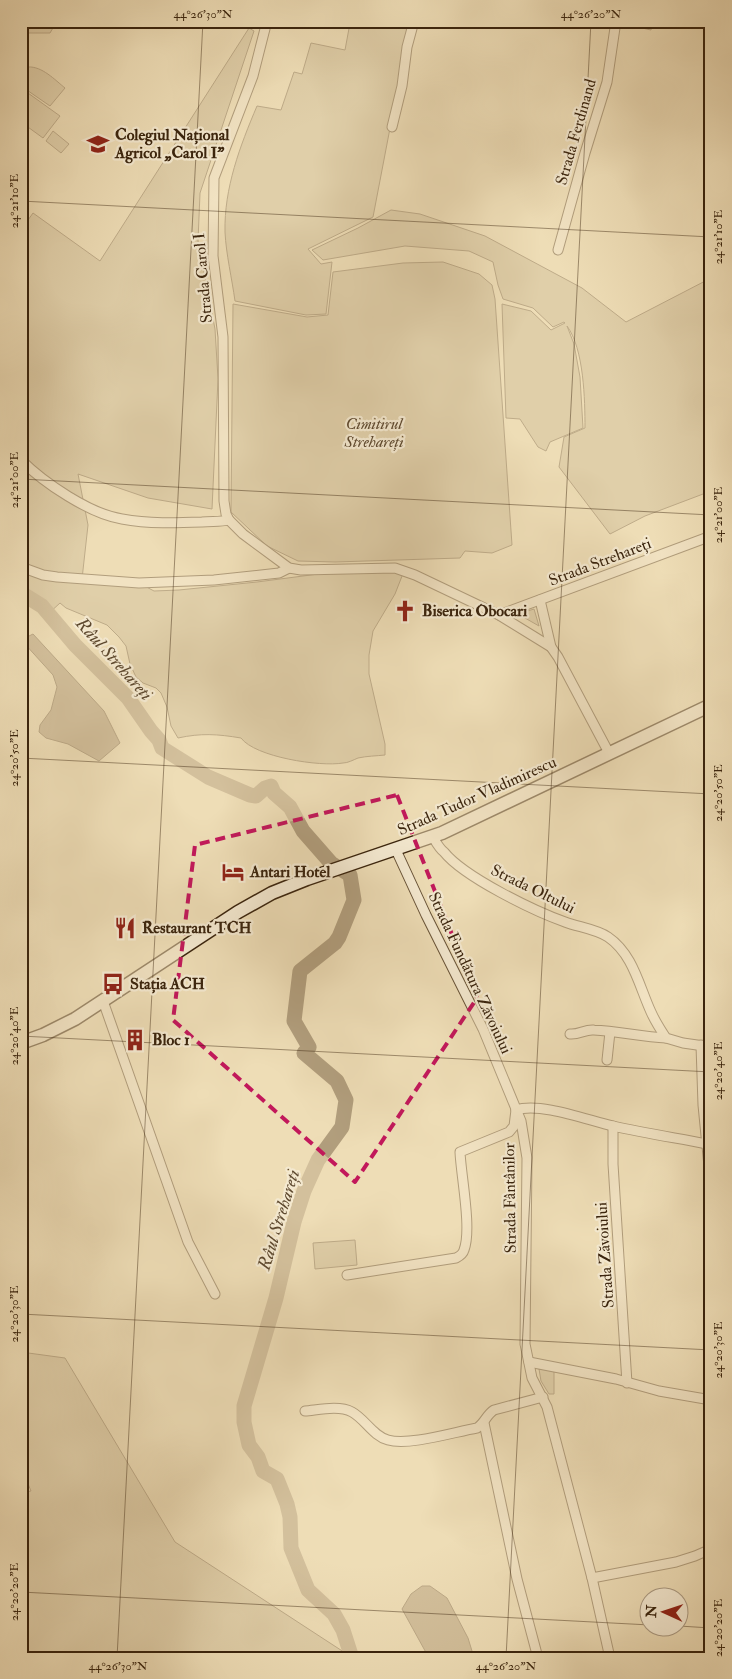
<svg xmlns="http://www.w3.org/2000/svg" width="732" height="1679" font-family="'IM FELL Double Pica',serif">
<rect width="100%" height="100%" fill="#eeddb6"/>
<filter id="stains"><feTurbulence type="fractalNoise" baseFrequency=".004" numOctaves="4"/><feColorMatrix values="0 0 0 0 .2 0 0 0 0 .09 0 0 0 0 .02 0 0 0 .5 -.17"/></filter>
<radialGradient id="worn" r=".72"><stop offset=".6" stop-color="#630" stop-opacity="0"/><stop offset="1" stop-color="#630" stop-opacity=".3"/></radialGradient>
<!-- green -->
<g fill="#cfbe99" stroke="#847153">
<path d="M21 21H57L50 33H21Z"/>
<path d="M621 21H653L651 30 620 23Z"/>
<path d="M350 23 409 29 373 217 308 249 321 264 332 262 326 314 306 315 235 301C232 279 226 254 225 232 224 188 240 146 257 106L281 110 294 72 302 74 311 43 345 50Z"/>
<path d="M249 28 254 31 200 193 198 241 215 329 218 379 212 509 148 498 78 474 88 525 82 579 139 583 154 591 179 590 257 582 349 570 404 571 395 594 373 631 369 655V674L385 744V755C376 756 367 756 358 758 353 760 348 763 343 763 320 767 255 757 241 738 217 734 201 733 178 738L171 726 167 707 161 693 156 688 143 683 136 677 130 664 126 646 119 637 107 625 66 608 60 603 48 614 21 596V230L33 213 100 261Z"/>
<path d="M28 67C42 66 55 80 65 88L50 106 21 86V72Z"/>
<path d="M21 88 60 116 43 138 21 122Z"/>
<path d="M53 131 69 144 61 153 46 141Z"/>
<path d="M391 210 420 214 485 236 582 288 626 322 711 278V491L645 516 610 534 559 467 564 437 585 428C585 400 584 349 567 326L574 344 580 377 583 428 550 442 546 451 538 447 520 419 506 418 502 304 531 311 551 330 565 323 564 322 553 327 533 308 503 299 498 285 493 262 469 251 405 246 323 260 312 250 358 228Z"/>
<path d="M443 262 479 274 492 285 495 299 512 545 492 553 465 551 460 558 335 562 298 561 267 546 231 512 233 304 307 317 328 315 333 272 403 263Z"/>
<path d="M534 609 539 626 518 614Z"/>
<path d="M355 1240 357 1265 315 1269 313 1243Z"/>
<path d="M21 1352 65 1358 175 1542 353 1658H21V1493L31 1491 21 1467Z"/>
<path d="M542 1368 554 1369V1394H549L541 1381 539 1369Z"/>
</g>
<!-- water -->
<g fill="#b19e7d" stroke="#816d50">
<path d="M33 634 104 711 120 743 99 761 68 744 46 738 39 732 40 725 51 710 57 687 53 675 24 643 25 638Z"/>
<path d="M422 1586H430L447 1598 468 1638 472 1651 463 1658H429L402 1609 411 1594Z"/>
</g>
<g fill="none" stroke-linecap="round" stroke-linejoin="round">
<!-- river -->
<path stroke="#b19e7d" stroke-width="15" d="M21 593 42 606 75 645 128 698 151 731 159 740 162 748 208 777 250 795 256 796 265 788 271 786 274 793 290 807 303 831 331 863 350 875 354 900 339 937 335 943 300 971 294 1021 309 1047 304 1053 337 1081 346 1100 342 1127 318 1160 304 1191 294 1222 276 1298 244 1406V1422L249 1445 258 1457 263 1471 277 1479 287 1504 290 1517 291 1548 308 1590 334 1614 343 1630 352 1658"/>
<!-- street casing -->
<g stroke="#675237" stroke-width="11">
<g id="street">
<path d="M267 21 253 76 214 178 213 256 223 337 224 501 226 514 229 520 243 534 289 568 301 570 395 568 415 575 499 615 551 647 558 657 609 753"/>
<path d="M392 127 402 86 407 47 414 21"/>
<path d="M558 250 585 153 607 82 616 21"/>
<path d="M21 460C44 483 90 514 122 519 149 524 176 523 202 522 212 521 220 522 229 520"/>
<path d="M21 567 43 575 57 577 139 583 214 580 279 573 289 568"/>
<path d="M540 600 551 647"/>
<path d="M499 615 711 536"/>
<path d="M433 837C436 842 439 848 444 852 464 877 534 911 565 922 578 927 596 929 608 937 633 954 639 986 651 1012 655 1021 660 1029 666 1038L683 1043 711 1047"/>
<path d="M396 850 426 915 483 1029 521 1121 527 1158 525 1344 532 1378 547 1407 592 1578 610 1658"/>
<path d="M103 1001 188 1242 215 1294"/>
<path d="M570 1034C579 1035 585 1029 594 1030 618 1031 642 1037 666 1038"/>
<path d="M701 1045 703 1105 711 1187"/>
<path d="M607 1060 610 1032"/>
<path d="M516 1110C540 1102 587 1120 613 1126 644 1133 676 1138 707 1144"/>
<path d="M613 1126V1164L627 1383"/>
<path d="M347 1275 456 1258C460 1256 463 1254 464 1250 472 1229 461 1176 460 1152L509 1132 514 1126 516 1110"/>
<path d="M529 1362 616 1379 659 1391 711 1400"/>
<path d="M305 1411C318 1410 339 1405 352 1412 365 1419 373 1436 388 1440 409 1446 454 1432 477 1428 485 1423 486 1415 494 1410L543 1397"/>
<path d="M484 1423 517 1579 538 1658"/>
<path d="M592 1578 676 1562 695 1556 711 1549"/>
</g>
</g>
<!-- secondary casing -->
<g stroke="#3a240d" stroke-width="15">
<path id="secondary" d="M21 1043 43 1035 75 1019 238 912 272 893 307 879 442 833 711 705"/>
</g>
<!-- street -->
<use href="#street" stroke="#f4e9d0" stroke-width="9"/>
<!-- secondary -->
<use href="#secondary" stroke="#f4e9d0" stroke-width="12"/>
</g>
<!-- marked area -->
<path d="M0 0H732V1679H0ZM397 795 477 998 355 1182 173 1020 195 845Z" fill="#eeddb6" fill-opacity=".55" fill-rule="evenodd"/>
<path fill="none" stroke="#c2185b" stroke-width="4" stroke-dasharray="10 6" stroke-linejoin="round" d="M397 795 477 998 355 1182 173 1020 195 845Z"/>
<!-- ticks -->
<path fill="none" stroke="#3a240d" stroke-width="1" stroke-opacity="0.45" d="M21 201 711 237M21 479 711 515M21 758 711 794M21 1036 711 1072M21 1314 711 1350M21 1592 650 1625M679 1626 711 1628M117 1658 203 21M506 1658 591 21"/>
<!-- icons -->
<defs>
<g id="school-bare" transform="scale(1.725)"><path d="M0-5L7-2L0 1L-7-2ZM-4 1L0 2.5L4 1V4Q0 6-4 4Z" fill="#8f2418" stroke="#f4e9d0" stroke-width="2.5" paint-order="stroke"/></g>
<g id="church-bare" transform="scale(1.725)"><path d="M-1.2-6h2.4v3.5h3.3v2.4h-3.3V6h-2.4V-.1h-3.3v-2.4h3.3Z" fill="#8f2418" stroke="#f4e9d0" stroke-width="2.5" paint-order="stroke"/></g>
<g id="hotel-bare" transform="scale(1.725)"><path d="M-6-4.5h1.5V1H6V5H4.5V3h-9V5H-6ZM-4 0a1.8 1.8 0 1 1 3.6 0ZM.5 0V-2.5h3Q6-2.5 6 0Z" fill="#8f2418" stroke="#f4e9d0" stroke-width="2.5" paint-order="stroke"/></g>
<g id="restaurant-bare" transform="scale(1.725)"><path d="M-5-6h1v4h1v-4h1v4h1v-4h1v5L-1.5 .5V6h-2V.5L-5-1ZM5-6V6H3V1.5H1.5Q1.5-4 5-6Z" fill="#8f2418" stroke="#f4e9d0" stroke-width="2.5" paint-order="stroke"/></g>
<g id="bus-bare" transform="scale(1.725)"><path d="M-5-6H5V4H4V6H2V4H-2V6H-4V4H-5ZM-3.5-4V0h7V-4ZM-3.5 1.2v1.5H-2V1.2ZM2 1.2v1.5H3.5V1.2Z" fill="#8f2418" stroke="#f4e9d0" stroke-width="2.5" paint-order="stroke"/></g>
<g id="building-bare" transform="scale(1.725)"><path d="M-4-6H4V6H1V3H-1V6H-4ZM-2.5-4.3h1.7v1.8h-1.7ZM.8-4.3h1.7v1.8H.8ZM-2.5-1h1.7V.8h-1.7ZM.8-1h1.7V.8H.8Z" fill="#8f2418" stroke="#f4e9d0" stroke-width="2.5" paint-order="stroke"/></g>
</defs>
<g fill-rule="evenodd">
<use href="#school-bare" x="98" y="144"/>
<use href="#church-bare" x="405" y="611"/>
<use href="#hotel-bare" x="233" y="872"/>
<use href="#restaurant-bare" x="125" y="928"/>
<use href="#bus-bare" x="113" y="984"/>
<use href="#building-bare" x="135" y="1040"/>
</g>
<g text-anchor="middle" dominant-baseline="central" stroke-width="4.5" stroke-linejoin="round" paint-order="stroke">
<!-- street labels -->
<g font-size="16" fill="#3a240d" stroke="#f4e9d0">
<text transform="translate(576 132) rotate(-74)">Strada Ferdinand</text>
<text transform="translate(203 278) rotate(-95)">Strada Carol I</text>
<text transform="translate(600 562) rotate(-21)">Strada Strehareți</text>
<text transform="translate(477 796) rotate(-24)">Strada Tudor Vladimirescu</text>
<text transform="translate(533 889) rotate(26)">Strada Oltului</text>
<text transform="translate(470 973) rotate(65)">Strada Fundătura Zăvoiului</text>
<text transform="translate(510 1198) rotate(-91)">Strada Fântânilor</text>
<text transform="translate(605 1255) rotate(-94)">Strada Zăvoiului</text>
</g>
<!-- poi labels -->
<g font-size="16" font-weight="bold" fill="#3a240d" stroke="#f4e9d0" text-anchor="start">
<text x="115" y="135">Colegiul Național<tspan x="115" dy="18">Agricol „Carol I”</tspan></text>
<text x="422" y="611">Biserica Obocari</text>
<text x="250" y="872">Antari Hotel</text>
<text x="142" y="928">Restaurant TCH</text>
<text x="130" y="984">Stația ACH</text>
<text x="152" y="1040">Bloc 1</text>
</g>
<!-- park labels -->
<g font-size="16" font-style="italic" fill="#5f4a30" stroke="#f4e9d0">
<text x="374" y="424">Cimitirul<tspan x="374" dy="18">Strehareți</tspan></text>
</g>
<!-- water labels -->
<g font-size="18" font-style="italic" fill="#5e492f" stroke="#f4e9d0">
<text transform="translate(114 659) rotate(48)">Râul Strehareți</text>
<text transform="translate(279 1220) rotate(-73)">Râul Strehareți</text>
</g>
</g>
<!-- margin -->
<rect width="732" height="1679" fill="none" stroke="#eeddb6" stroke-width="55"/>
<!-- north arrow -->
<g transform="translate(664 1612) rotate(273)"><circle r="24" fill="#f4e9d0" stroke="#aa9a82"/>
<path d="M0-4L9 19L0 12L-9 19Z" fill="#8f2418"/>
<text y="-8" font-size="14" font-weight="bold" text-anchor="middle" fill="#3a240d">N</text>
</g>
<rect x="28" y="28" width="676" height="1624" fill="none" stroke="#3a240d" stroke-width="2"/>
<g font-size="12" text-anchor="middle" fill="#3a240d">
<text x="203" y="18">44°26'30"N</text>
<text x="591" y="18">44°26'20"N</text>
<text transform="translate(14 201) rotate(-90)" y="4">24°21'10"E</text>
<text transform="translate(718 237) rotate(-90)" y="4">24°21'10"E</text>
<text transform="translate(14 480) rotate(-90)" y="4">24°21'00"E</text>
<text transform="translate(718 515) rotate(-90)" y="4">24°21'00"E</text>
<text transform="translate(14 758) rotate(-90)" y="4">24°20'50"E</text>
<text transform="translate(718 793) rotate(-90)" y="4">24°20'50"E</text>
<text transform="translate(14 1036) rotate(-90)" y="4">24°20'40"E</text>
<text transform="translate(718 1071) rotate(-90)" y="4">24°20'40"E</text>
<text transform="translate(14 1314) rotate(-90)" y="4">24°20'30"E</text>
<text transform="translate(718 1350) rotate(-90)" y="4">24°20'30"E</text>
<text transform="translate(14 1592) rotate(-90)" y="4">24°20'20"E</text>
<text transform="translate(718 1628) rotate(-90)" y="4">24°20'20"E</text>
<text x="118" y="1670">44°26'30"N</text>
<text x="506" y="1670">44°26'20"N</text>
</g>
<rect width="100%" height="100%" filter="url(#stains)"/>
<rect width="100%" height="100%" fill="url(#worn)"/>
</svg>
